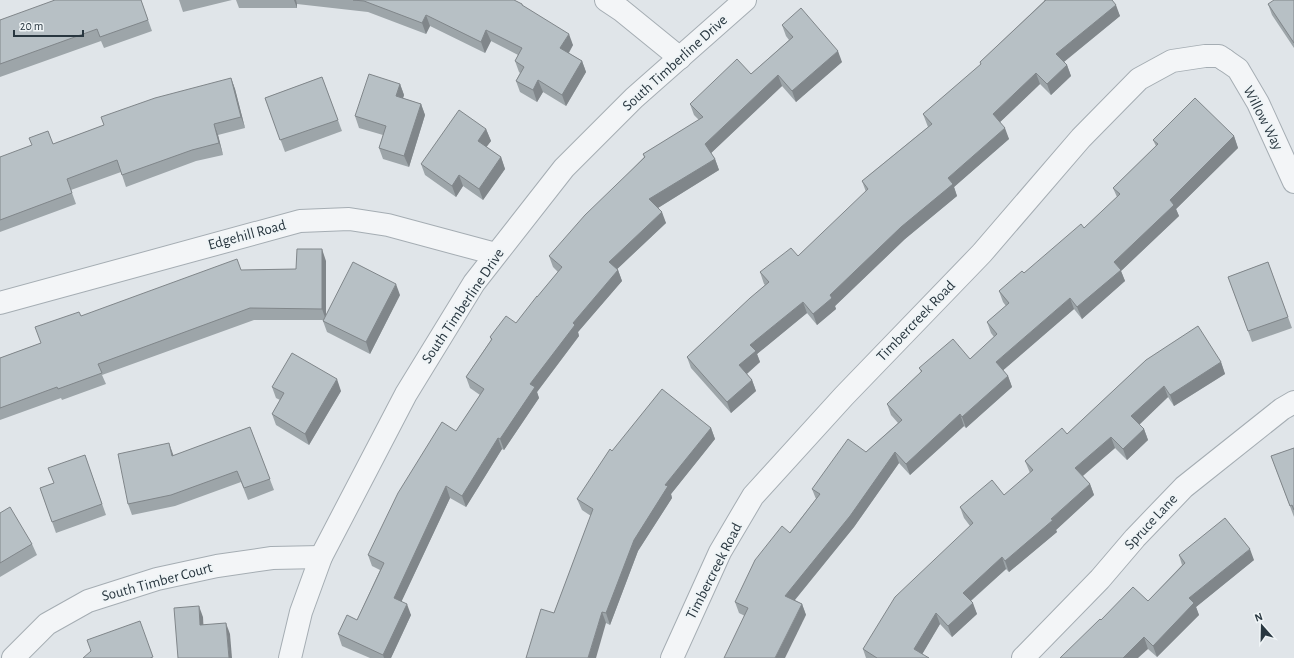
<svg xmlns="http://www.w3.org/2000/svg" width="1294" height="658" font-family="'Alegreya Sans',sans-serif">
<rect width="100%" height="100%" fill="#e0e5e9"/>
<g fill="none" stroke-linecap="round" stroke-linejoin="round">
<!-- minor casing -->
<g stroke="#a5adb3" stroke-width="24">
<g id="minor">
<path d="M606 0 621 10 680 58"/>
<path d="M1225 60 1238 69 1258 103 1294 182"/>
<path d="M0 303 300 221 349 219 388 225 496 254"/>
<path d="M13 658 47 624 88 601 157 579 217 566 272 558 321 557"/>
<path d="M290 658 301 612 321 557 406 394 474 283 564 168 634 98 745 0"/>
<path d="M1023 658 1100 579 1135 538 1184 487 1282 409 1294 402"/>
</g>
</g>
<!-- tertiary casing -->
<g stroke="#a5adb3" stroke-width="24">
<path id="tertiary" d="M672 658 720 552 753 496 844 396 982 253 1081 138 1139 79 1172 61 1205 56H1219L1225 60"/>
</g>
<!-- minor -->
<use href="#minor" stroke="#f3f5f7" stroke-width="22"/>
<!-- tertiary -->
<use href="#tertiary" stroke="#f3f5f7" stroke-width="22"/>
</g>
<!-- wall -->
<g fill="#9da5a9">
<path d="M141 0 152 31 104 48 101 41 0 77V20Z"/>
<path d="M179 0H232L183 12Z"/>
<path d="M236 0H514L522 4 523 6 573 45 569 53 582 61 586 72 566 106 543 92 537 102 520 92 516 81 520 73 519 72 515 61 518 55 491 41 485 53 430 26 426 34 368 12 297 4V8H239Z"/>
<path d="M1044 0H1112L1120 16 1064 62 1067 65 1071 76 1051 95 1040 84 1000 122 1009 139 954 187 957 196 905 239 835 306 836 309 817 325 807 313 757 354 760 362 747 374 752 380 756 391 731 413 691 368 687 357 765 285 764 284 760 272 798 256 866 192 862 181 928 127 923 114 981 65 980 62 1044 1Z"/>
<path d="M1294 0V53V48L1272 15 1268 4Z"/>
<path d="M782 25 842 62 796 102 782 86 711 153 715 159 719 170 658 208 666 223 617 269 618 270 622 281 578 332 579 336 537 392 539 398 504 450 502 449 466 507 450 498 401 602 411 615 391 658H370L342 646 338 634 357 620 380 570 372 566 368 555 456 431 480 395 470 388 466 377 491 340 490 337 516 323 558 272 553 267 549 256 644 157 643 154 699 120 694 115 690 104 751 74 789 40 786 36Z"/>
<path d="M322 77 342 131 285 152 265 98Z"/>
<path d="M231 78 235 89 245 128 218 135 223 155 196 161 126 187 121 172 71 190 76 204 0 232V157L53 144Z"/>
<path d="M400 84 404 95 403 98 421 104 425 115 409 167 383 159 379 148 383 135 359 128 355 116Z"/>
<path d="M486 129 491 141 486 147 501 157 505 169 483 200 463 186 456 197 425 175 421 164Z"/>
<path d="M1234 136 1238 148 1176 209 1179 216 1121 271 1125 281 1082 319 1074 309 1003 370 1008 376 1012 387 966 428 964 426 910 475 899 463 854 527 795 600 802 604 806 615 745 616 739 613 735 602 816 499 812 489 866 452 898 423 891 415 887 404 921 372 919 368 970 359 994 337 991 333 987 322 1006 306 1003 302 999 291 1024 273 1084 228 1117 197 1113 188 1156 146 1153 140Z"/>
<path d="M326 261V316L400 295 370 354 327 332 323 321V320H254L102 375 106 384 62 400 61 398 0 420V358L41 343 81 316 241 270 296 269Z"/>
<path d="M1268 262 1292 328 1252 342 1228 277Z"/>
<path d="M1146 360 1221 362 1225 374 1174 406 1168 397 1139 424 1144 429 1148 440 1127 460 1115 448 1083 476 1090 484 1094 495 1056 530 1057 532 1009 572 1006 569 971 601 977 614 952 637 940 624 922 654 929 658H866L863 649 970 526 964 518 960 507 1004 495 1030 473 1025 461 1067 434Z"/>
<path d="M272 387 341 391 309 445 276 425 272 414 280 400 276 398Z"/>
<path d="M250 427 274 490 248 500 241 482 175 506 132 515 128 504 173 456Z"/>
<path d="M711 428 715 439 671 494 672 498 638 551 610 625 606 623 554 613 591 516 582 510 577 499 612 451Z"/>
<path d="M1294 448V517L1271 456Z"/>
<path d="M85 455 106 515 56 533 40 488 54 483Z"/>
<path d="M0 513 32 544 37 555 0 577Z"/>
<path d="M1179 555 1254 560 1196 607 1199 615 1157 657 1148 649 1101 620 1148 601 1182 565Z"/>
</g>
<!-- shaded-wall -->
<g fill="#80868a">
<path d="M294 0H296L297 4V8Z"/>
<path d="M1116 5 1120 16 1060 65 1056 54Z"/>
<path d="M426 15 430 26 426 34 422 23Z"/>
<path d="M486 30 491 41 485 53 481 42Z"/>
<path d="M569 34 573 45 565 59 560 48Z"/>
<path d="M838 51 842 62 796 102 792 91Z"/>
<path d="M582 61 586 72 566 106 562 95Z"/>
<path d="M1067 65 1071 76 1051 95 1047 84Z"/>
<path d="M1036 73 1040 84 997 125 993 114Z"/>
<path d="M778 75 782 86 709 155 705 144Z"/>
<path d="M231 78 235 89 245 128 241 117Z"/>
<path d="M538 80 543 92 537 102 533 90Z"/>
<path d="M400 84 404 95 400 107 396 96Z"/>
<path d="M421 104 425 115 409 167 404 156Z"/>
<path d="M214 124 218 135 223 155 219 143Z"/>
<path d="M1005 128 1009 139 954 187 957 196 905 239 835 306 836 309 817 325 813 314 830 295 948 178Z"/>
<path d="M486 129 491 141 482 153 478 141Z"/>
<path d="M1234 136 1238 148 1176 209 1179 216 1121 271 1125 281 1082 319 1077 307 1114 262 1170 200Z"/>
<path d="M501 157 505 169 483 200 479 189Z"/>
<path d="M715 159 719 170 653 211 649 199Z"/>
<path d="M459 175 463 186 456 197 452 186Z"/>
<path d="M662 212 666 223 613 273 609 262Z"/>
<path d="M322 249 326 261V320L322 309Z"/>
<path d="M618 270 622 281 578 332 579 336 537 392 539 398 504 450 500 439 530 384 573 323Z"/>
<path d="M396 284 400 295 370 354 366 342Z"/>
<path d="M1070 298 1074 309 1000 373 996 362Z"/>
<path d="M803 302 807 313 757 354 760 362 743 377 739 365 750 345Z"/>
<path d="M1221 362 1225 374 1174 406 1170 395Z"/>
<path d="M1008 376 1012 387 966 428 962 417Z"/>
<path d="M337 379 341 391 309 445 305 434Z"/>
<path d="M752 380 756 391 731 413 727 402Z"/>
<path d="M1164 386 1168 397 1136 428 1131 416Z"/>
<path d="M960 414 964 426 910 475 906 464Z"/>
<path d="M711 428 715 439 671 494 672 498 638 551 610 625 606 613 634 540 665 485Z"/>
<path d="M1144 429 1148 440 1127 460 1123 449Z"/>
<path d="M1111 437 1115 448 1079 479 1075 468Z"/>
<path d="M498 438 502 449 466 507 462 496Z"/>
<path d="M169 443 173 454 176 467 172 456Z"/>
<path d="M895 452 899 463 854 527 789 607 785 596Z"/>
<path d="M1090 484 1094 495 1056 530 1057 532 1009 572 1005 561Z"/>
<path d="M446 486 450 498 398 609 394 598Z"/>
<path d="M1250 549 1254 560 1196 607 1199 615 1157 657 1153 646 1189 598Z"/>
<path d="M1002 557 1006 569 967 604 963 593Z"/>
<path d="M973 603 977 614 952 637 948 626Z"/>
<path d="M407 604 411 615 391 658H384L383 655Z"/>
<path d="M802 604 806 615 785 658H775Z"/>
<path d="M199 606 203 617 204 636 200 625Z"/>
<path d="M602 612 606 623 596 658H588Z"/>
<path d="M936 613 940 624 920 658 914 649Z"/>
<path d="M226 623 230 634 232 658H229Z"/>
<path d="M1144 637 1148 649 1138 658H1123Z"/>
</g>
<!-- building -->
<g fill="#b7c0c5" stroke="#80868a">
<path d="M55 0H141L148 20 100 37 97 29 0 64V20Z"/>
<path d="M353 0H514L522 4V5L569 34 560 48 582 61 562 95 538 80 533 90 516 81 524 67 515 61 522 48 486 30 481 42 426 15 422 23 364 1Z"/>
<path d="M1046 0H1112L1116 5 1056 54 1067 65 1047 84 1036 73 993 114 1005 128 948 178 953 184 901 227 830 295 832 298 813 314 803 302 750 345 756 351 739 365 752 380 727 402 687 357 750 298 769 282 760 272 791 248 798 256 868 189 862 181 932 124 923 114 981 64 980 62Z"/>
<path d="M1274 0H1294V43L1268 4Z"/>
<path d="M801 8 838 51 792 91 778 75 705 144 715 159 649 199 662 212 609 262 618 270 573 323 575 325 530 384 535 387 500 439 498 438 462 496 446 486 394 598 407 604 383 655 338 634 347 615 357 620 384 563 368 555 398 493 442 422 456 431 484 389 466 377 492 339 490 337 506 316 516 323 537 296V297L562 267 549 256 585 215 645 157 643 154 703 117 690 104 737 59 751 74 793 37 782 25Z"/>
<path d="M369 74 400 84 396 96 421 104 404 156 379 148 386 126 355 116Z"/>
<path d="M322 77 338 120 280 140 265 98Z"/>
<path d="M231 78 241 117 214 124 219 143 192 150 122 175 117 160 67 179 72 193 0 220V157L32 145 29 138 48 131 53 144 104 125 101 117 155 98Z"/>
<path d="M1195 98 1234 136 1170 200 1174 205 1114 262 1121 270 1077 307 1070 298 996 362 1008 376 962 417 960 414 906 464 895 452 850 516 785 596 802 604 775 658H724L748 608 735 602 755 560 782 526 790 533 820 494 812 489 848 439 866 452 902 420 887 404 922 371 919 368 953 339 970 359 997 334 987 322 1009 303 999 291 1022 271 1024 273 1081 224 1084 228 1120 194 1113 188 1158 144 1153 140Z"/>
<path d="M459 110 486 129 478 141 501 157 479 189 459 175 452 186 421 164Z"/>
<path d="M297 249H322V309L250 308 98 364 102 373 58 389 57 387 0 408V358L41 343 35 327 79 312 81 316 237 259 241 270 296 269Z"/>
<path d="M353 262 396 284 366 342 323 321Z"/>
<path d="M1268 262 1288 317 1248 331 1228 277Z"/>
<path d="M1198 326 1221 362 1170 395 1164 386 1131 416 1144 429 1123 449 1111 437 1075 468 1090 484 1051 519 1053 520 1005 561 1002 557 963 593 973 603 948 626 936 613 914 649 929 658H877L863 649 895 597 973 523 960 507 992 480 1004 495 1033 470 1025 461 1062 428 1067 434 1146 360Z"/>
<path d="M292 353 337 379 305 434 272 414 284 393 272 387Z"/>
<path d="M662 389 711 428 665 485 668 486 634 540 606 613 602 612 588 658H526L541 609 554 613 593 509 577 499 610 449 612 451Z"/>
<path d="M250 427 270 479 244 488 237 471 171 495 128 504 118 454 169 443 172 456Z"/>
<path d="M1294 448V510L1292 505 1290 506 1271 456Z"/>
<path d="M85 455 102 504 52 522 40 488 54 483 48 468Z"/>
<path d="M10 507 32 544 0 563V513Z"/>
<path d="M1225 518 1250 549 1189 598 1194 603 1153 646 1144 637 1123 658H1060L1100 619 1101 620 1133 587 1148 601 1185 563 1179 555Z"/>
<path d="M199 606 200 625 226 623 229 658H178L174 608Z"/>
<path d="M140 621 153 657 150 658H83L91 651 87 640Z"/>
</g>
<g text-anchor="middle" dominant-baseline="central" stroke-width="4" stroke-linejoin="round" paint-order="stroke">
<!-- street labels -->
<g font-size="15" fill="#293740" stroke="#eff4f6">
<text transform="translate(675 63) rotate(-42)">South Timberline Drive</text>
<text transform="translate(1263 118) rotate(63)">Willow Way</text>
<text transform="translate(247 235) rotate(-15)">Edgehill Road</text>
<text transform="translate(463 306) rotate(-56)">South Timberline Drive</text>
<text transform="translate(916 321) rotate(-46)">Timbercreek Road</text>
<text transform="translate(1151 522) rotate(-47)">Spruce Lane</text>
<text transform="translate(714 571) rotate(-63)">Timbercreek Road</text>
<text transform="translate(157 582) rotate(-15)">South Timber Court</text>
</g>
</g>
<!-- north arrow -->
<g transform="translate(1262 626) rotate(340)" stroke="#eff4f6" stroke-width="3" paint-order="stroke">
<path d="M0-3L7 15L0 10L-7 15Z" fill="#293740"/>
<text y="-6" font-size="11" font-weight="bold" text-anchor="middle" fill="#293740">N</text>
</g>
<!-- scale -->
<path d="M14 30v6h69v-6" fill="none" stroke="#293740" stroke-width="2"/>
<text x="20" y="30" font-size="12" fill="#293740" stroke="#eff4f6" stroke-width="3" paint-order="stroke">20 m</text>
</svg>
